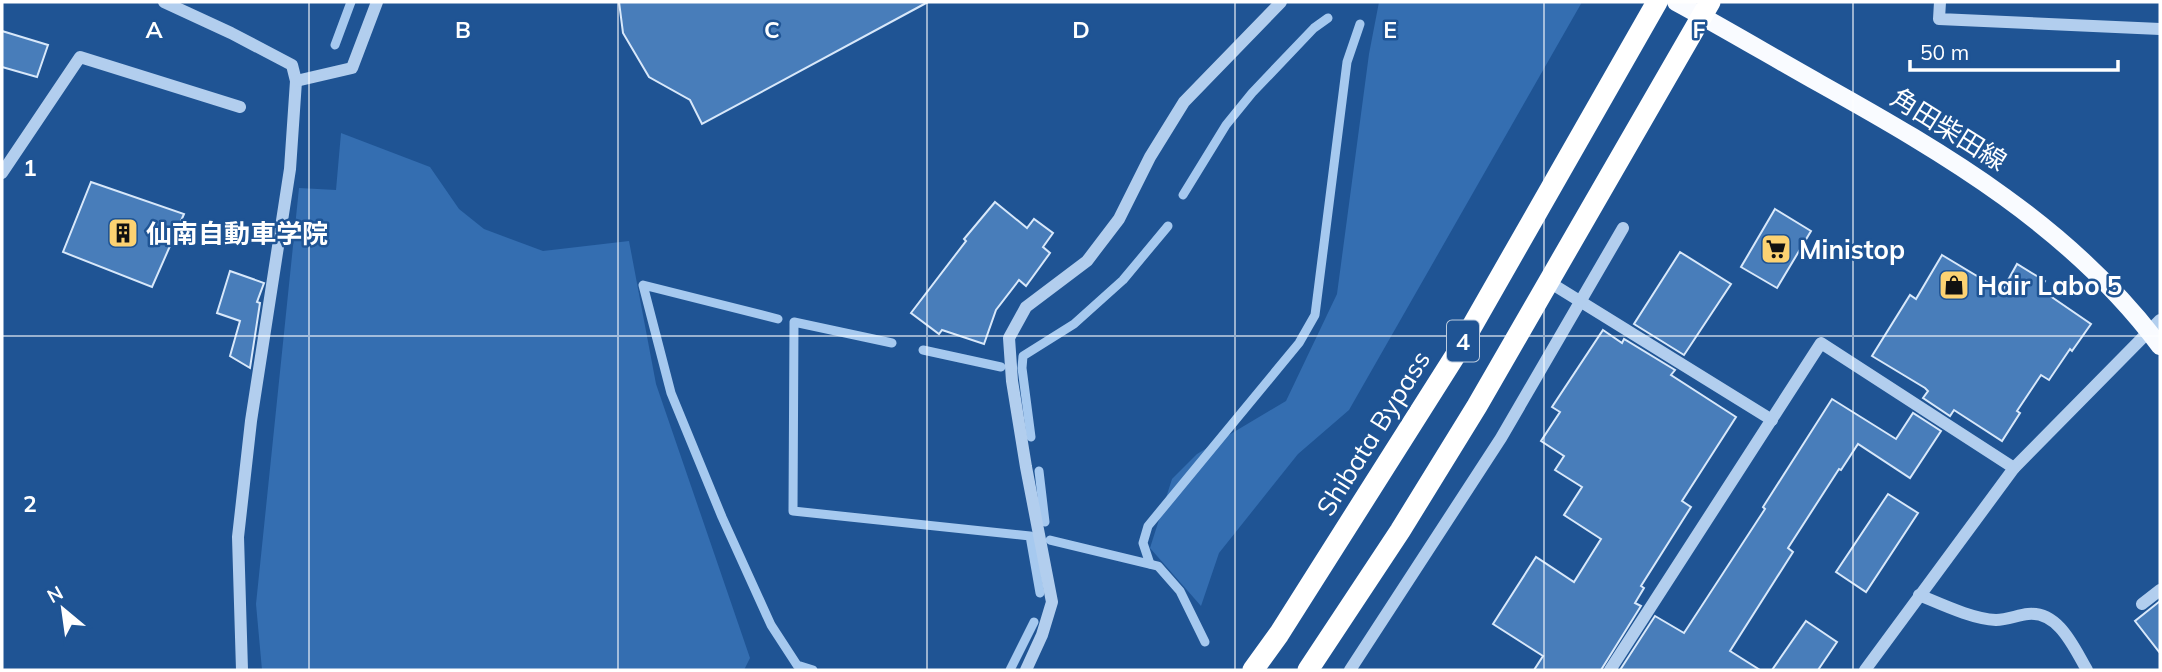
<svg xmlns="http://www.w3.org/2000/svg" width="2162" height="672" font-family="Mulish,'Noto Sans JP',sans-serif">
<rect width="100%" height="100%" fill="#1f5494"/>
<!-- green -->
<g fill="#346eb1">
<path d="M1379 2H1582L1349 410 1298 454 1219 553 1201 606 1150 548 1172 479 1197 454 1286 401 1337 294 1369 54Z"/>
<path d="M341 133 430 167 459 209 484 229 543 251 629 241 656 384 750 658 744 670H262L256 604 299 188 336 190Z"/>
</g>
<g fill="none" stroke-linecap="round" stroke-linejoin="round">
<!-- stream -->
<g stroke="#a6c9ef" stroke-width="9">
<path d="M335 45 351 2"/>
<path d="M1183 195 1226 125 1252 93 1314 28 1328 18"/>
<path d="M778 319 643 285 671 393 722 517 771 625 797 665 813 670"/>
<path d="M892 343 794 322 793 511 1030 536 1040 593"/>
<path d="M923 350 1001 367"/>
<path d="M1031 437 1022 368 1023 356 1074 324 1123 280 1168 226"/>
<path d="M1039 471 1045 522"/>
<path d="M1050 540 1158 566 1180 591 1205 642"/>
<path d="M1150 564 1143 543 1148 526 1299 343 1315 315 1347 62 1360 24"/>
<path d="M1010 670 1034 622"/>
</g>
</g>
<!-- building -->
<g fill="#487dba" stroke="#d8e8fa" stroke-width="2">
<path d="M619 2H928L702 124 690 100 649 77 623 33Z"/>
<path d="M2 31 48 45 37 77 2 67Z"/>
<path d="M91 182 184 214 152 287 63 252Z"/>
<path d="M995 202 1027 228 1034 219 1053 233 1043 247 1050 253 1026 286 1019 280 996 310 984 344 942 330 939 334 911 313 966 241 964 239Z"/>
<path d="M1775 209 1811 231 1777 288 1741 267Z"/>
<path d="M1680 252 1731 284 1684 355 1634 324Z"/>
<path d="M1942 255 2002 291 2017 264 2045 281 2040 289 2091 324 2072 351 2070 349 2049 380 2041 375 2017 411 2020 413 2002 441 1954 410 1950 416 1923 398 1928 391 1925 388 1872 356 1910 295 1916 299Z"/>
<path d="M230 271 264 283 257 302 260 303 250 368 230 356 240 321 217 313Z"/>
<path d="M1603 330 1622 343 1624 339 1675 370 1671 375 1736 417 1682 501 1691 507 1641 586 1644 588 1635 603 1641 606 1601 670H1534L1543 656 1493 624 1536 557 1574 582 1601 539 1564 515 1582 487 1555 470 1564 456 1541 441 1560 412 1552 407Z"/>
<path d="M1832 399 1896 439 1913 413 1941 431 1910 478 1858 444 1841 470 1839 469 1788 548 1793 552 1730 651 1760 670H1620L1655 616 1684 633 1765 509 1763 507Z"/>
<path d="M1888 494 1918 513 1866 592 1836 572Z"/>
<path d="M2160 601V653L2135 621Z"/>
<path d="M1806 621 1837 642 1818 670H1772Z"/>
</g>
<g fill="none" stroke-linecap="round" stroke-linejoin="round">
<!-- minor -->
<g stroke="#b2ceee" stroke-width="12">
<path d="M164 2 231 33 292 65 296 81 290 169 251 421 238 537 242 670"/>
<path d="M1940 2 1939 19 2160 29"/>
<path d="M296 81 352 68 377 2"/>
<path d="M2 173 80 57 240 107"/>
<path d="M1549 282 1772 420"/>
<path d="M2014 468 2160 320"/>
<path d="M1919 595C1941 604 1972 619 1996 620 2007 620 2018 615 2028 614 2059 611 2074 648 2087 670"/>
<path d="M2142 604 2160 590"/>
<path d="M1026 670 1042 635 1052 602 1026 467 1012 381 1009 338 1026 307 1087 261 1119 219 1150 157 1184 102 1281 2"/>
<path d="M1350 670 1501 438 1623 228"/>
<path d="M1610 670 1821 343 2014 468 1865 670"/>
</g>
<!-- major -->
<path stroke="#f9fbff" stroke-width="18" d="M1676 2C1724 28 1771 56 1819 83 1946 154 2071 227 2160 346"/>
<!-- highway -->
<g stroke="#fff" stroke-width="21">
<path d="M1253 670 1279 634 1455 356 1657 2"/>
<path d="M1308 670 1400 531 1477 406 1710 2"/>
</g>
</g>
<!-- grid -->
<path fill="none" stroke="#fff" stroke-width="2" stroke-opacity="0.55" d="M309 2V670M618 2V670M927 2V670M1235 2V670M1544 2V670M1853 2V670M2 336H2160"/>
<!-- icons -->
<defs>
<g id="building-square" transform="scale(1.575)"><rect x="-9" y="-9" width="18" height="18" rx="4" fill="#fcd272" stroke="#1f5494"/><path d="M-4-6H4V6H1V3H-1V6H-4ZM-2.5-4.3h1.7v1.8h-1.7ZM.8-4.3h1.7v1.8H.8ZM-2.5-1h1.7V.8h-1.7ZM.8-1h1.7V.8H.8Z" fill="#111"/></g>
<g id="supermarket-square" transform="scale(1.575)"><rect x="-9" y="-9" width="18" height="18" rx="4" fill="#fcd272" stroke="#1f5494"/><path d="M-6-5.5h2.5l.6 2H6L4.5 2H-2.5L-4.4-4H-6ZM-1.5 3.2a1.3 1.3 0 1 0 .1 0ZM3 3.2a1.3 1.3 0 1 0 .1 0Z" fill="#111"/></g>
<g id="shop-square" transform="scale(1.575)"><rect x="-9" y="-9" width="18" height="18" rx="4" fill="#fcd272" stroke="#1f5494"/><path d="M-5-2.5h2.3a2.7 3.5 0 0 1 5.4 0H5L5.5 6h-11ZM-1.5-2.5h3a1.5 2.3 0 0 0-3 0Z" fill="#111"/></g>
</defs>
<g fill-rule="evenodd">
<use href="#building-square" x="123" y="233"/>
<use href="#supermarket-square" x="1776" y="249"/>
<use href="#shop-square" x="1954" y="285"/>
</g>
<g text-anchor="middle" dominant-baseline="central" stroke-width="5" stroke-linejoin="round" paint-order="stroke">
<!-- shield labels -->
<rect fill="#1f5494" stroke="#bcccdf" stroke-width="2" x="1447" y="320.5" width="32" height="41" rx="5"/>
<g font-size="24" font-weight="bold" fill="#fff">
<text x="1463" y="341">4</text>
</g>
<!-- street labels -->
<g font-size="26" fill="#fff" stroke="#1f5494">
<text transform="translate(1949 129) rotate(32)">角田柴田線</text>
<text transform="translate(1373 433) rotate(-58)">Shibata Bypass</text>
</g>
<!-- poi labels -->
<g font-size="26" font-weight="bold" fill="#fff" stroke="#1f5494" text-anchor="start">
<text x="146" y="233">仙南自動車学院</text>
<text x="1799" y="249">Ministop</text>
<text x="1977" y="285">Hair Labo 5</text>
</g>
</g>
<g font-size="23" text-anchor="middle" font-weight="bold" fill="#fff" stroke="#1f5494" stroke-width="5" stroke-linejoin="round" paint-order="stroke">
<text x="154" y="38">A</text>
<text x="463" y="38">B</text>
<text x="772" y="38">C</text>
<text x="1081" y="38">D</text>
<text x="1390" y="38">E</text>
<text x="1699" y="38">F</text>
<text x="30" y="176">1</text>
<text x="30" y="512">2</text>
</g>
<!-- border -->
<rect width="2162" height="672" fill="none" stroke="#ffffff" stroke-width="7"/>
<!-- north arrow -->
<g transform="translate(63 609) rotate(331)" stroke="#1f5494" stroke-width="5" paint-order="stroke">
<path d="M0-5L12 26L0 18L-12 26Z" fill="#ffffff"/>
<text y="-10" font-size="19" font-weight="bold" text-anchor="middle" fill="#ffffff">N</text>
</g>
<!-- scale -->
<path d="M1910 60v10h208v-10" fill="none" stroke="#ffffff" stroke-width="3.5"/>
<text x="1920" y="60" font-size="21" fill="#ffffff" stroke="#1f5494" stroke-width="5" paint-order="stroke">50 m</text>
</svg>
